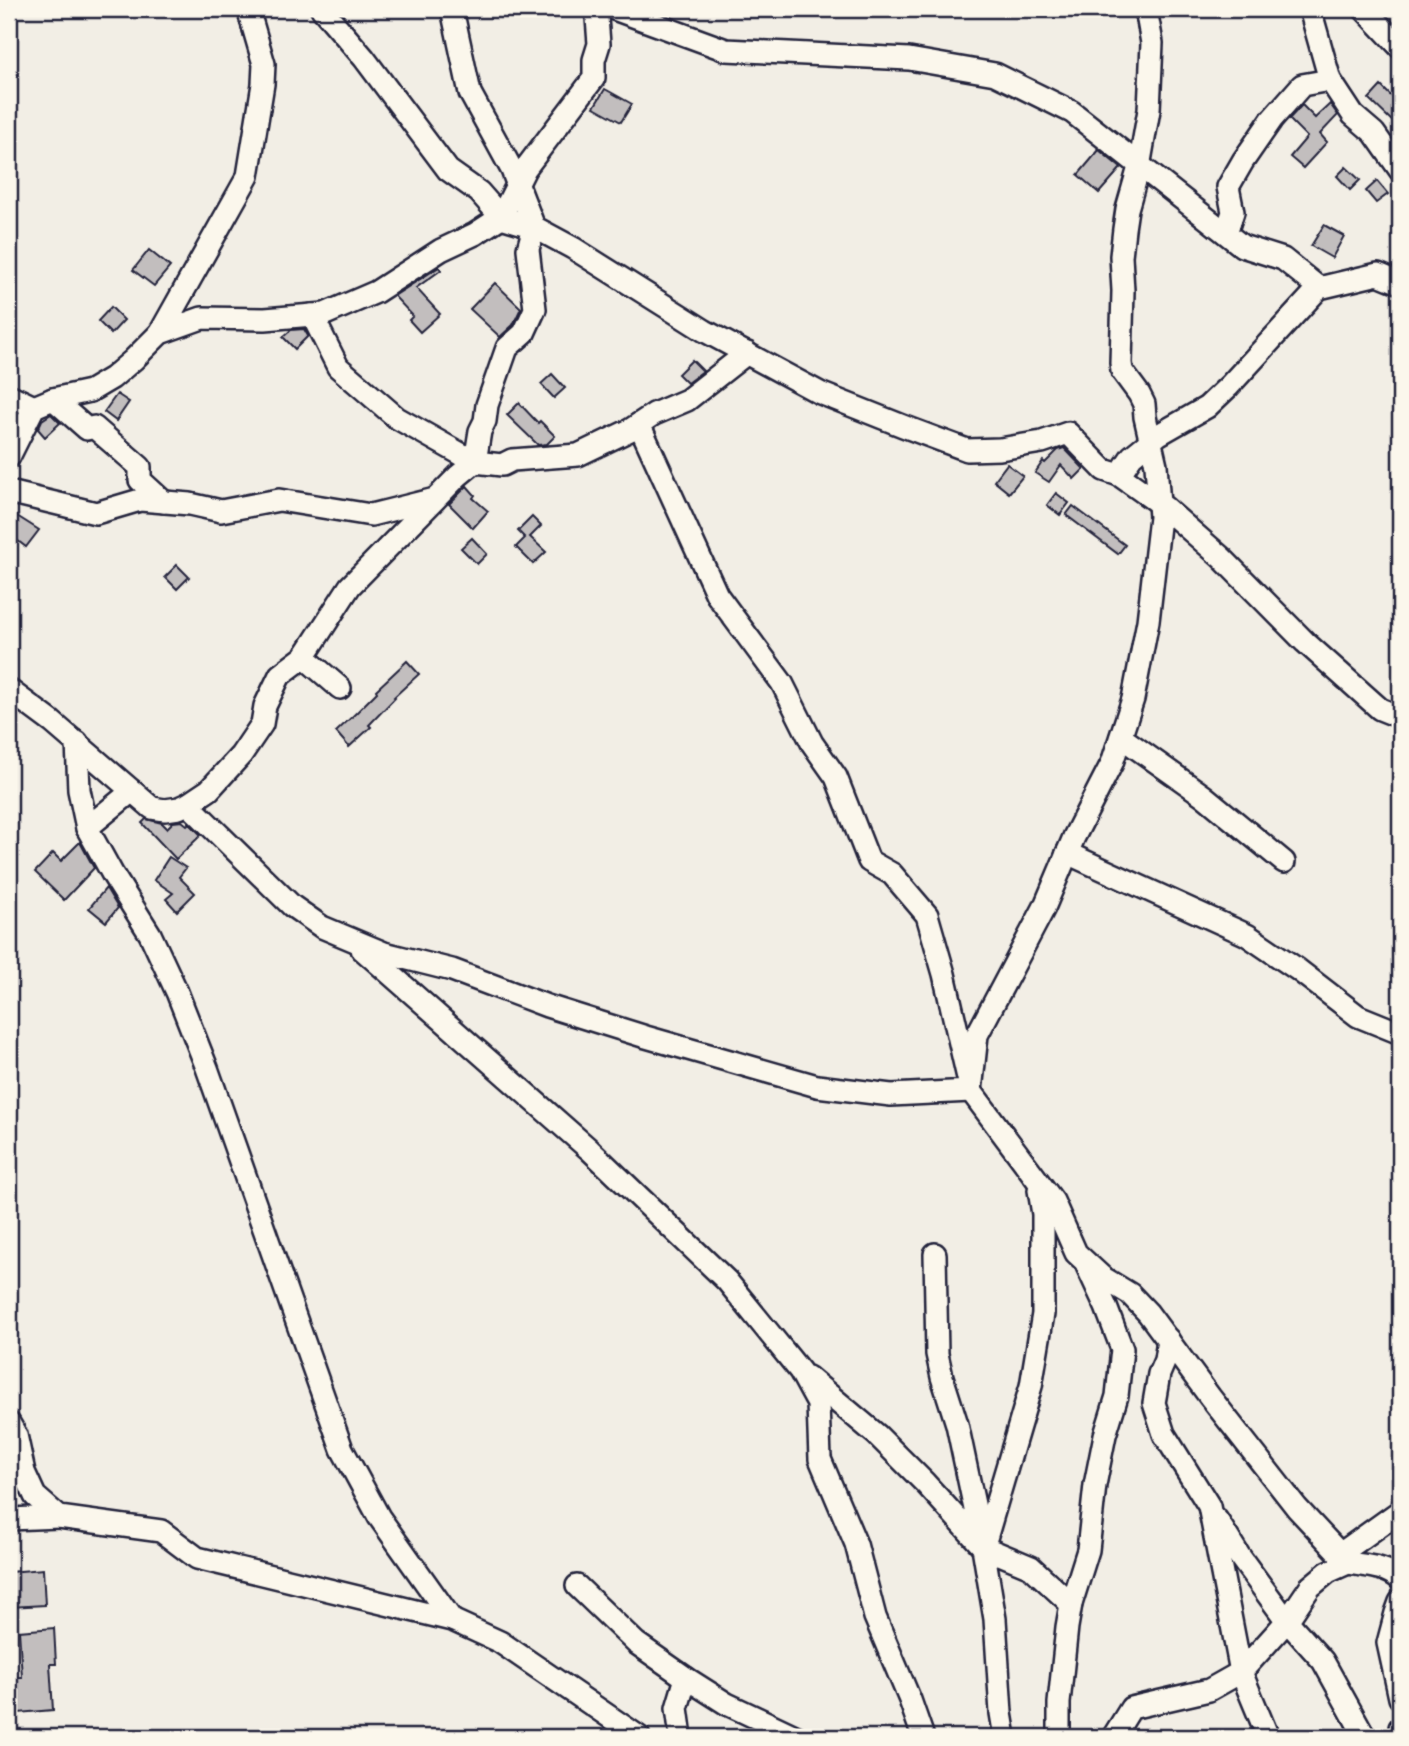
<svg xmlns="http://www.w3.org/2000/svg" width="1409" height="1746" font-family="Pangolin,sans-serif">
<rect width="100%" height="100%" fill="#f2eee5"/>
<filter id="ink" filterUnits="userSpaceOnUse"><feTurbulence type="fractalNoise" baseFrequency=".0143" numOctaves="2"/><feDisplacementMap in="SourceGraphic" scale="14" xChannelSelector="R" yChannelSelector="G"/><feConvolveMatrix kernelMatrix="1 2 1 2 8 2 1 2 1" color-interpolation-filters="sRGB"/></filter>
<g filter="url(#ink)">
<!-- building -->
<g fill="#c2bebe" stroke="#22223b" stroke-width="2">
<path d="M1381 86 1400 105V112L1392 121 1369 99Z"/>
<path d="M605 89 632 104 621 122 594 107Z"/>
<path d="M1330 104 1338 115 1320 134 1327 142 1303 168 1290 157 1307 137 1289 119 1302 105 1315 118Z"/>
<path d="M1099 150 1121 168 1099 193 1078 175Z"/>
<path d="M1346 167 1360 180 1350 190 1337 176Z"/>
<path d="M1377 181 1388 194 1376 203 1366 191Z"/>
<path d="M1324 225 1344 236 1332 258 1311 246Z"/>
<path d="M149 250 170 267 154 286 133 270Z"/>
<path d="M439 267 441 270 416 288 440 314 420 332 409 320 413 316 394 296Z"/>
<path d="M495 283 521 308 513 325 500 337 470 309Z"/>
<path d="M111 307 124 320 111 334 98 321Z"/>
<path d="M304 329 308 336 295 349 283 337 291 330Z"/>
<path d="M692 360 703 371 687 383 678 374Z"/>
<path d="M552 374 565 388 554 398 541 384Z"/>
<path d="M117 394 129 402 116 421 104 412Z"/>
<path d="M519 403 538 423 540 421 555 436 547 444 538 445 507 415Z"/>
<path d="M51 414 60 423 45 437 38 429 42 420Z"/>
<path d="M1064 448 1084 469 1074 479 1061 465 1049 482 1035 473 1043 461 1045 463 1058 450Z"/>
<path d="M1007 464 1023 476 1009 493 994 481Z"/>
<path d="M467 486 475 495 473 498 488 511 473 528 449 504Z"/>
<path d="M1056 493 1069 503 1060 515 1047 505Z"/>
<path d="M1073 506 1125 545 1118 554 1066 515Z"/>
<path d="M9 511 39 530 26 547 9 534Z"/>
<path d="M532 517 541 526 530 537 546 552 533 564 516 547 525 538 518 531Z"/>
<path d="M472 538 487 554 477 564 461 548Z"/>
<path d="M177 565 189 577 177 589 165 577Z"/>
<path d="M407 661 419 674 394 697 395 698 369 725 371 727 349 747 336 732 357 712 377 692 376 690Z"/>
<path d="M146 819 162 823 167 828 173 822 182 821 187 825 189 823 201 835 176 859 142 823Z"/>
<path d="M80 842 94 868 64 900 35 872 53 853 61 861Z"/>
<path d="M169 857 186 868 179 877 195 893 177 911 166 899 173 893 154 880Z"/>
<path d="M106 888 118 908 106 922 89 908Z"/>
<path d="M43 1569 45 1605 10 1607 9 1572Z"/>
<path d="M54 1628 56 1664H50L53 1710 18 1713 16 1677H22L19 1631Z"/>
</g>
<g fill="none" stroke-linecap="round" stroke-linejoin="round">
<!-- minor casing -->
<g stroke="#22223b" stroke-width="26">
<g id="minor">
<path d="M322 9 364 58 448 170 479 192 501 217 534 227 573 248 705 331 820 393 903 426 967 450 1000 449 1042 442 1068 433 1104 470 1119 475"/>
<path d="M614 9 726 50 909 59 995 74 1072 112 1242 246 1283 259 1319 288"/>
<path d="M1146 9 1152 43 1149 110 1139 167 1127 209 1124 229 1121 256 1123 291 1121 363 1122 371 1139 394 1144 404 1145 417 1156 465 1160 517 1148 621 1133 699 1112 763 1074 837 1044 908 977 1035 971 1091 1053 1201 1076 1253 1102 1277 1130 1294 1148 1313 1210 1397 1297 1508 1340 1554 1400 1511"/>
<path d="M1310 9 1330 80 1353 115 1374 133 1400 170"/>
<path d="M1364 9 1400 47"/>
<path d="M1226 233 1233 212 1228 187 1243 161 1272 119 1302 85 1330 80"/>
<path d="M1400 283 1378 274 1319 288 1229 386 1207 407 1158 435 1132 456 1119 475 1164 507 1222 558 1305 642 1380 709 1400 717"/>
<path d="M312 315 338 367 397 418 475 462 502 465 512 460 578 455 630 430 654 414 687 400 747 353"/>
<path d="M160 333 248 176 263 84 264 64 248 9"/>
<path d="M9 395 34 407"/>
<path d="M53 399 87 429 94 427 140 467V480L164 502"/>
<path d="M9 457 34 407 53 399 90 391 112 378 133 360 160 333 202 318 265 319 325 314 376 292 441 250 475 234 501 217 525 169 594 78V60L599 44 597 18 595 9"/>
<path d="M9 492 96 513 140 500 190 504 221 511 279 500 371 515 435 499"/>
<path d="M304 657 340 688"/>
<path d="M9 690 52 722 152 808 165 810 179 808 188 804 209 790 241 755 262 724 265 706 280 675 304 657 350 586 458 476 475 462 480 431 485 421 487 405 507 348 524 333 535 309 528 249 534 227 512 170 470 93 452 9"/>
<path d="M1121 737 1204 796 1284 862"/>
<path d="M77 742 79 790 87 828 113 875 150 934 177 992 207 1068 342 1449 379 1517 452 1620 500 1642 639 1737"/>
<path d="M188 804 292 906 322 927 384 953 452 970 547 1006 646 1037 817 1086 891 1095 971 1091 944 974 927 915 892 874 869 861 836 777 812 743 782 683 717 595 639 424"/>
<path d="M87 828 132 791"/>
<path d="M1067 853 1247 935 1297 969 1358 1016 1400 1033"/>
<path d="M362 949 590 1150 727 1281 800 1371 818 1404 820 1459 856 1544 875 1617 910 1700 923 1737"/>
<path d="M935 1254 937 1354 942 1377 957 1424 983 1547 995 1619 1001 1713 1005 1737"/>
<path d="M1168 1339 1165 1360 1159 1374 1154 1403 1164 1434 1209 1506 1241 1672 1268 1737"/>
<path d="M808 1377 877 1435 925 1483 983 1547 1031 1567 1071 1604"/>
<path d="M9 1423 16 1435 24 1472 35 1496 59 1517 161 1531 197 1558 452 1620"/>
<path d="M9 1519 59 1517"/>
<path d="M1217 1520 1240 1557 1287 1621 1323 1661 1365 1737"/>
<path d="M984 1545 1031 1386 1043 1314V1214L1039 1190"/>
<path d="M1348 1563C1366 1566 1385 1566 1400 1579"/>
<path d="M577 1586 636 1643 686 1678 727 1704 797 1737"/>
<path d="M1400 1602 1396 1613 1388 1643 1400 1698"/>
<path d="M681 1737 677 1708 686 1678"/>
<path d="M1059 1737V1703L1067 1627 1071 1604 1088 1550 1095 1485 1105 1435 1117 1396 1122 1349 1106 1307 1087 1266"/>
<path d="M1113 1737 1131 1708 1209 1690 1241 1672 1287 1621 1310 1587 1328 1572 1348 1563 1340 1554"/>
<path d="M1400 1737V1728"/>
</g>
</g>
<!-- minor -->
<use href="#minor" stroke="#fbf7ec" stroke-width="21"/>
</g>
</g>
<!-- margin -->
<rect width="1409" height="1746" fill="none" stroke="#fbf7ec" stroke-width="35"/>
<rect x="18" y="18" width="1374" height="1711" fill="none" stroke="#22223b" stroke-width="2.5" filter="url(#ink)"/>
</svg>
